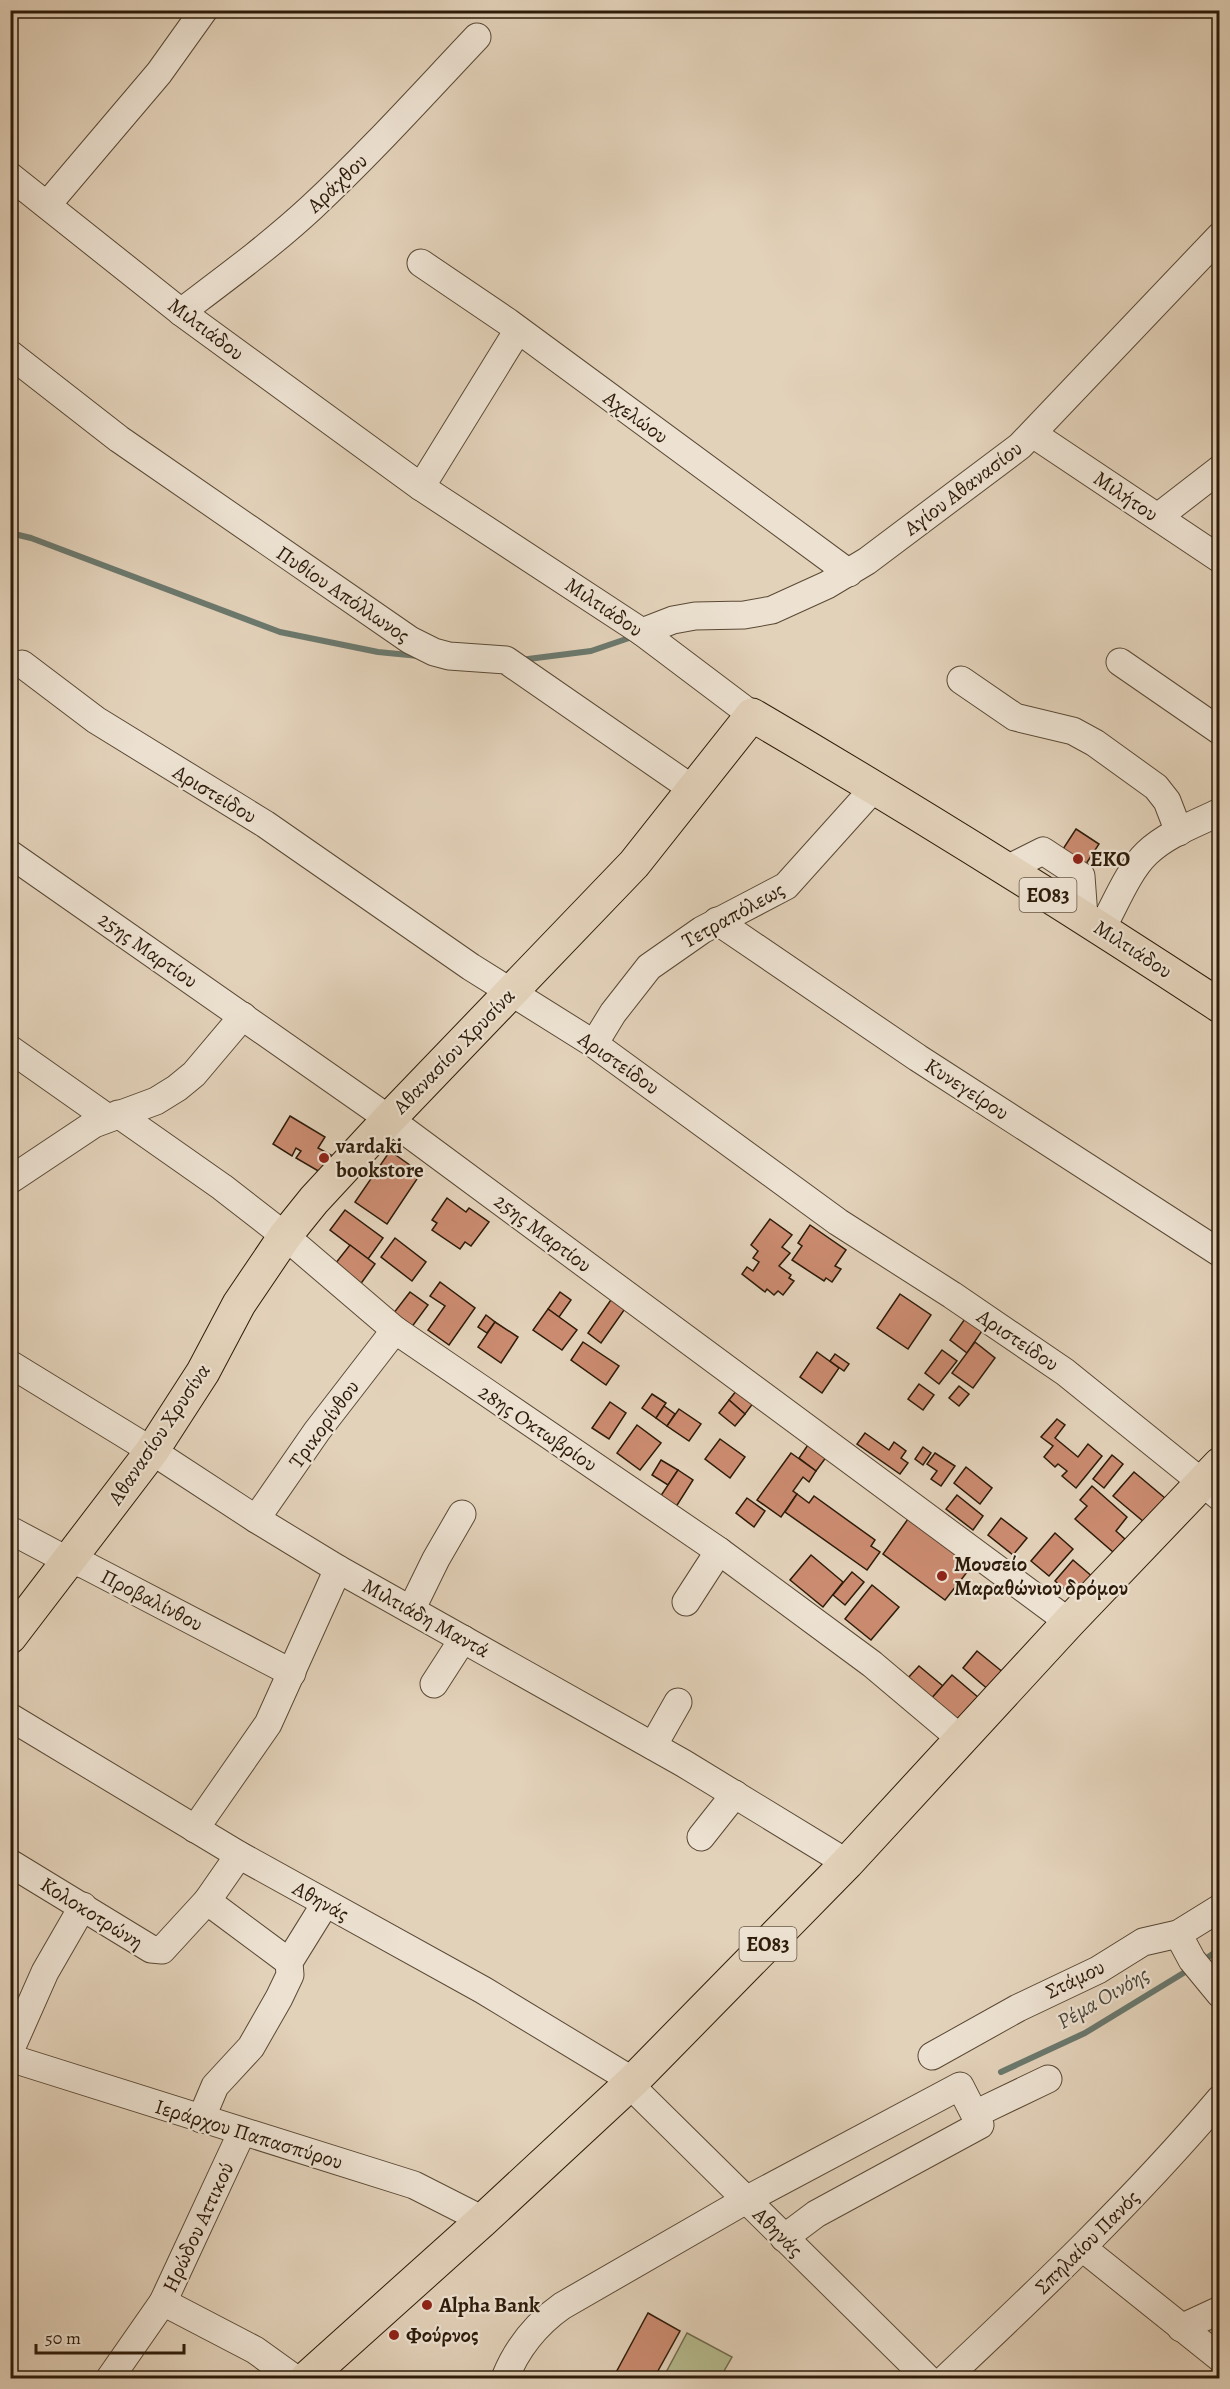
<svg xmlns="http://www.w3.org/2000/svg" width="1230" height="2389" font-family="Alegreya,serif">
<rect width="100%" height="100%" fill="#e3d2ba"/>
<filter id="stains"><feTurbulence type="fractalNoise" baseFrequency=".00333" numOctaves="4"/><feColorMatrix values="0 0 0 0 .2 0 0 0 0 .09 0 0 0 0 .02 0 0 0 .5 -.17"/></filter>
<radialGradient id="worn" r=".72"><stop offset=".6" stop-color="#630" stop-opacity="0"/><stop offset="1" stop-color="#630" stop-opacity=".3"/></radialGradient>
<!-- green -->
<path fill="#b5bb8f" stroke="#716b4c" stroke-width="1.5" d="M687 2333 732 2357 720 2378H663Z"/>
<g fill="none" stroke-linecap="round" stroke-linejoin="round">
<!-- stream -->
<g stroke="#6b796e" stroke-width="6">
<path d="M10 533 31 538 280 632 378 652 419 656"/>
<path d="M528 659 591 651 635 636"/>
<path d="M1201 1962 1220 1949"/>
<path d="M1001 2072 1085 2033 1190 1969"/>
</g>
</g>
<!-- building -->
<g fill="#cb8b70" stroke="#2d1b09" stroke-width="1.5">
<path d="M1076 829 1099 844 1073 884 1050 869Z"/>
<path d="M290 1116 325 1137 318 1148 331 1155 320 1172 296 1158 301 1151 296 1148 292 1156 273 1144Z"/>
<path d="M390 1151 421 1173 387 1224 355 1202Z"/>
<path d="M447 1198 466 1212 469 1208 489 1222 471 1246 465 1242 460 1249 432 1230 437 1223 432 1220Z"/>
<path d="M345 1210 383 1238 368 1259 330 1230Z"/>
<path d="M770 1219 792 1235 782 1247 790 1253 779 1266 791 1275 789 1278 794 1281 783 1295 778 1291 774 1295 767 1289 765 1292 742 1274 747 1267 753 1271 759 1262 753 1258 758 1251 751 1245Z"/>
<path d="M810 1225 846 1250 835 1266 841 1269 832 1282 826 1278 824 1281 792 1260 802 1246 798 1243Z"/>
<path d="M395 1238 426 1262 412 1281 381 1257Z"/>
<path d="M350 1245 375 1264 357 1289 331 1269Z"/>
<path d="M440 1282 475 1308 449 1345 428 1330 445 1306 430 1296Z"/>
<path d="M410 1292 428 1305 411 1328 393 1314Z"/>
<path d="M560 1292 571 1300 559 1317 548 1309Z"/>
<path d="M615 1294 629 1303 601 1343 588 1333Z"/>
<path d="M900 1294 931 1315 908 1349 877 1328Z"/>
<path d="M548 1309 577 1330 562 1350 533 1330Z"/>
<path d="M486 1315 495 1322 487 1333 478 1327Z"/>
<path d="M967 1316 984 1328 967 1353 950 1340Z"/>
<path d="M495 1322 518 1337 501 1363 478 1347Z"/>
<path d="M583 1342 619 1366 606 1385 571 1360Z"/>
<path d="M975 1342 995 1358 973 1388 952 1373Z"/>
<path d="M942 1350 957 1361 939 1384 925 1373Z"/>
<path d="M817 1352 839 1368 822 1393 800 1377Z"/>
<path d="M835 1354 849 1364 844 1371 830 1361Z"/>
<path d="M919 1384 934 1395 923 1410 908 1399Z"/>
<path d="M741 1385 757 1398 745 1414 729 1400Z"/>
<path d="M959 1386 969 1394 959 1406 949 1398Z"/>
<path d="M652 1394 666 1403 656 1418 642 1408Z"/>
<path d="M729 1400 745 1414 735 1426 719 1413Z"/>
<path d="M610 1402 626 1413 609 1439 592 1428Z"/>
<path d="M664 1406 675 1414 667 1426 656 1418Z"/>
<path d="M679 1409 701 1424 689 1441 667 1426Z"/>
<path d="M1057 1419 1065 1425 1055 1438 1078 1457 1088 1444 1102 1456 1076 1488 1062 1476 1067 1471 1058 1464 1055 1467 1044 1457 1053 1446 1041 1437Z"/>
<path d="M637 1425 661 1443 640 1470 617 1453Z"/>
<path d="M865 1433 889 1450 894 1442 906 1451 901 1458 908 1463 900 1474 857 1444Z"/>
<path d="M720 1439 745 1457 730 1478 705 1459Z"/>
<path d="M812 1439 830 1452 816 1471 799 1458Z"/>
<path d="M923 1447 931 1453 923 1465 915 1459Z"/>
<path d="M791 1453 816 1471 809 1482 803 1477 793 1491 797 1494 781 1517 757 1500Z"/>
<path d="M935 1453 955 1466 941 1486 931 1479 937 1471 927 1464Z"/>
<path d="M1112 1455 1123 1464 1104 1488 1093 1479Z"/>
<path d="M661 1460 678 1470 668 1485 652 1475Z"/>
<path d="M966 1467 992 1488 980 1504 954 1483Z"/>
<path d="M678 1470 693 1480 674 1510 658 1500Z"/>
<path d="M1134 1472 1165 1498 1144 1522 1113 1496Z"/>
<path d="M1092 1486 1127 1517 1116 1531 1125 1539 1113 1552 1075 1519 1087 1506 1080 1500Z"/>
<path d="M797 1494 809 1503 814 1496 875 1540 871 1546 880 1552 867 1570 785 1512Z"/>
<path d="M957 1495 983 1516 973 1530 946 1509Z"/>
<path d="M747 1498 765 1511 754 1527 736 1513Z"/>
<path d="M1001 1518 1027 1538 1013 1555 988 1535Z"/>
<path d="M908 1519 972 1566 945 1600 883 1554Z"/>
<path d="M1055 1533 1073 1549 1049 1576 1031 1561Z"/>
<path d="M811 1555 843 1582 823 1607 790 1580Z"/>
<path d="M1073 1560 1094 1578 1076 1599 1055 1581Z"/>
<path d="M852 1572 864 1582 845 1605 833 1595Z"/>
<path d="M872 1585 899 1607 871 1640 845 1619Z"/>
<path d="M977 1651 1004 1673 990 1691 963 1668Z"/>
<path d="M919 1666 943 1686 930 1700 906 1680Z"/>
<path d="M952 1675 979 1698 957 1723 930 1700Z"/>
<path d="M648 2313 680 2331 654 2378H613Z"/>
</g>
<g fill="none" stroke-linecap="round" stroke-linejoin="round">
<!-- minor casing -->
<g stroke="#5a4935" stroke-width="29">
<g id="minor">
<path d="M10 176 181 312 421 487 642 632 752 715"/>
<path d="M47 205 159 73 204 10"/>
<path d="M421 263 508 322 849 573"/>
<path d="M181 312C226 278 271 245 312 207 370 153 423 94 477 37"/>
<path d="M10 354 119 439 410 640 434 652 449 656 506 660 694 790"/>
<path d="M1033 434 1220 559"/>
<path d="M421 487 518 330"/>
<path d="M1158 517 1220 469"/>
<path d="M642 632 673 620 695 616 744 615 772 610 827 585 867 561 1020 446 1220 236"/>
<path d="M1120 662 1220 731"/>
<path d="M22 664 96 720 265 824 471 967 594 1044 838 1222 952 1295 1065 1372 1220 1497"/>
<path d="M961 680 1015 717 1073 731 1095 743 1156 787 1167 801 1179 832"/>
<path d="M10 854 389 1119 1069 1622"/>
<path d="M1007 869 1043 851 1081 876 1084 917"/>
<path d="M717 921 918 1058 1220 1253"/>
<path d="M1102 928C1115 905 1128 871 1147 853 1167 834 1195 824 1220 812"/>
<path d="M594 1044 613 1013 649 967 702 930 786 886 875 787"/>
<path d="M10 1049 108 1118"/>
<path d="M118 1114 222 1187 285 1236 395 1330 719 1551 872 1664 961 1739"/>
<path d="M10 1180 94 1124 156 1101 177 1088 194 1074 243 1016"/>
<path d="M10 1364 152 1451 256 1519 338 1569 683 1763 847 1863"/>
<path d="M256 1519 317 1431 395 1330"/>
<path d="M10 1530 59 1556 85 1565 292 1673"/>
<path d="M686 1602 719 1551"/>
<path d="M411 1610 436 1559 462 1514"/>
<path d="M434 1684 463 1639"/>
<path d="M10 1717 239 1855 483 1990 633 2081"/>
<path d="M653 1746 678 1702"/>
<path d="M195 1829 268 1724 338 1569"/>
<path d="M701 1837 735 1794"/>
<path d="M10 1863 151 1949 162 1950 207 1901 239 1855"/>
<path d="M207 1901 289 1962"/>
<path d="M1178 1934 1192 1960 1220 1994"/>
<path d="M10 2051 45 1972 83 1906"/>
<path d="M932 2056 1018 2008 1098 1970 1143 1942 1178 1934 1220 1908"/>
<path d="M10 2058 414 2185 483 2220"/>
<path d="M630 2085 927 2378"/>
<path d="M975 2114 1048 2079"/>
<path d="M201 2119 215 2086 251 2047 279 1998 290 1975 289 1962 325 1904"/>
<path d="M1084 2249 1220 2358"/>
<path d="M163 2302 255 2350 294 2378"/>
<path d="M1181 2328 1220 2310"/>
<path d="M110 2378 163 2302 242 2132"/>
<path d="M505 2378C517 2348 535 2325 562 2306L746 2200 960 2086 980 2125 816 2214 784 2238"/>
<path d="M946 2378C1041 2289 1135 2199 1220 2099"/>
</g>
</g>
<!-- major casing -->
<g stroke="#2d1b09" stroke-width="35">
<g id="major">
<path d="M10 1637 152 1451 203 1372 239 1304 285 1236 314 1200 389 1119 634 864 752 715C911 808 1066 905 1220 1006"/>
<path d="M307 2378 483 2220 633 2081 847 1863 1069 1622 1220 1464"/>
</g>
</g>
<!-- minor -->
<use href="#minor" stroke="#ede2d2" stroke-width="27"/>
<!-- major -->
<use href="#major" stroke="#e3d2ba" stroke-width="33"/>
</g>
<!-- markers -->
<g fill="#8f2418" stroke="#ede2d2" stroke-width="2">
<circle cx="1078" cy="859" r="6"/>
<circle cx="324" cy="1158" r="6"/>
<circle cx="942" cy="1576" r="6"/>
<circle cx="427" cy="2305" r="6"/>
<circle cx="394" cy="2335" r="6"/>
</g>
<g text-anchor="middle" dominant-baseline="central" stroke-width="4.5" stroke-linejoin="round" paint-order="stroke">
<!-- shield labels -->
<g fill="#ede2d2" stroke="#675745" stroke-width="1.5">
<rect x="1019.5" y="878" width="57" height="34" rx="4.5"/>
<rect x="739.5" y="1927" width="57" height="34" rx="4.5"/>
</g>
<g font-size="20" font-weight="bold" fill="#2d1b09">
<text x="1048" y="895">ΕΟ83</text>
<text x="768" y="1944">ΕΟ83</text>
</g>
<!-- street labels -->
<g font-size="21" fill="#2d1b09" stroke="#ede2d2">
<text transform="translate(337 183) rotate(-44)">Αράχθου</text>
<text transform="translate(206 329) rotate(37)">Μιλτιάδου</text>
<text transform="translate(636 417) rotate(36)">Αχελώου</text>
<text transform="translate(963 488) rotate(-37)">Αγίου Αθανασίου</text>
<text transform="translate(1126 496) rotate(34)">Μιλήτου</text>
<text transform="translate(343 594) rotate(34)">Πυθίου Απόλλωνος</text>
<text transform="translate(604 607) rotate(34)">Μιλτιάδου</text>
<text transform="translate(215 794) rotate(31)">Αριστείδου</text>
<text transform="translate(733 915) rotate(-29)">Τετραπόλεως</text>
<text transform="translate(1133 949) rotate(33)">Μιλτιάδου</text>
<text transform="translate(148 950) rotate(35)">25ης Μαρτίου</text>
<text transform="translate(454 1051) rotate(-46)">Αθανασίου Χρυσίνα</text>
<text transform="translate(619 1063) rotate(35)">Αριστείδου</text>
<text transform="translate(967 1089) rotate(33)">Κυνεγείρου</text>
<text transform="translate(543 1233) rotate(37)">25ης Μαρτίου</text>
<text transform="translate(1018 1340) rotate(34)">Αριστείδου</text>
<text transform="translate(324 1424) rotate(-54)">Τρικορίνθου</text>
<text transform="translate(538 1428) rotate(34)">28ης Οκτωβρίου</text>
<text transform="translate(159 1434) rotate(-56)">Αθανασίου Χρυσίνα</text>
<text transform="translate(152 1600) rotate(27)">Προβαλίνθου</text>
<text transform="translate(426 1618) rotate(29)">Μιλτιάδη Μαντά</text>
<text transform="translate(321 1901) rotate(29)">Αθηνάς</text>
<text transform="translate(92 1913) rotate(32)">Κολοκοτρώνη</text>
<text transform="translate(1075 1979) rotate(-26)">Στάμου</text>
<text transform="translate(249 2134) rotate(17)">Ιεράρχου Παπασπύρου</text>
<text transform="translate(198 2227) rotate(-65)">Ηρώδου Αττικού</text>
<text transform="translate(778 2232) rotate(45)">Αθηνάς</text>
<text transform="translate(1087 2242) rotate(-45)">Σπηλαίου Πανός</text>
</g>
<!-- poi labels -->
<g font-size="21" font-weight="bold" fill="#2d1b09" stroke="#ede2d2" text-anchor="start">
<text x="1090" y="859">EKO</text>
<text x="336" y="1146">vardaki<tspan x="336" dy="24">bookstore</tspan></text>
<text x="954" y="1564">Μουσείο<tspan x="954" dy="24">Μαραθώνιου δρόμου</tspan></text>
<text x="439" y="2305">Alpha Bank</text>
<text x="406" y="2335">Φούρνος</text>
</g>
<!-- water labels -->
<g font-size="22" font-style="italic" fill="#4c4a3c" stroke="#ede2d2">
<text transform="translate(1103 1998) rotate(-30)">Ρέμα Οινόης</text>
</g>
</g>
<!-- margin -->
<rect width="1230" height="2389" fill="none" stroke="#e3d2ba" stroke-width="36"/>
<rect x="12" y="12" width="1206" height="2365" fill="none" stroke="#2d1b09" stroke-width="3"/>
<rect x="18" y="18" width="1194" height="2353" fill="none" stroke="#2d1b09" stroke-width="1.5"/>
<!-- scale -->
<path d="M36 2344v9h148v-9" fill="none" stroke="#2d1b09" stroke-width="3"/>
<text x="45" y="2344" font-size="18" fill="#2d1b09" stroke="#ede2d2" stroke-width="4.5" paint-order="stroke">50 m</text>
<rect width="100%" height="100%" filter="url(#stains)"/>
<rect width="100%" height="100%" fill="url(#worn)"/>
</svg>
